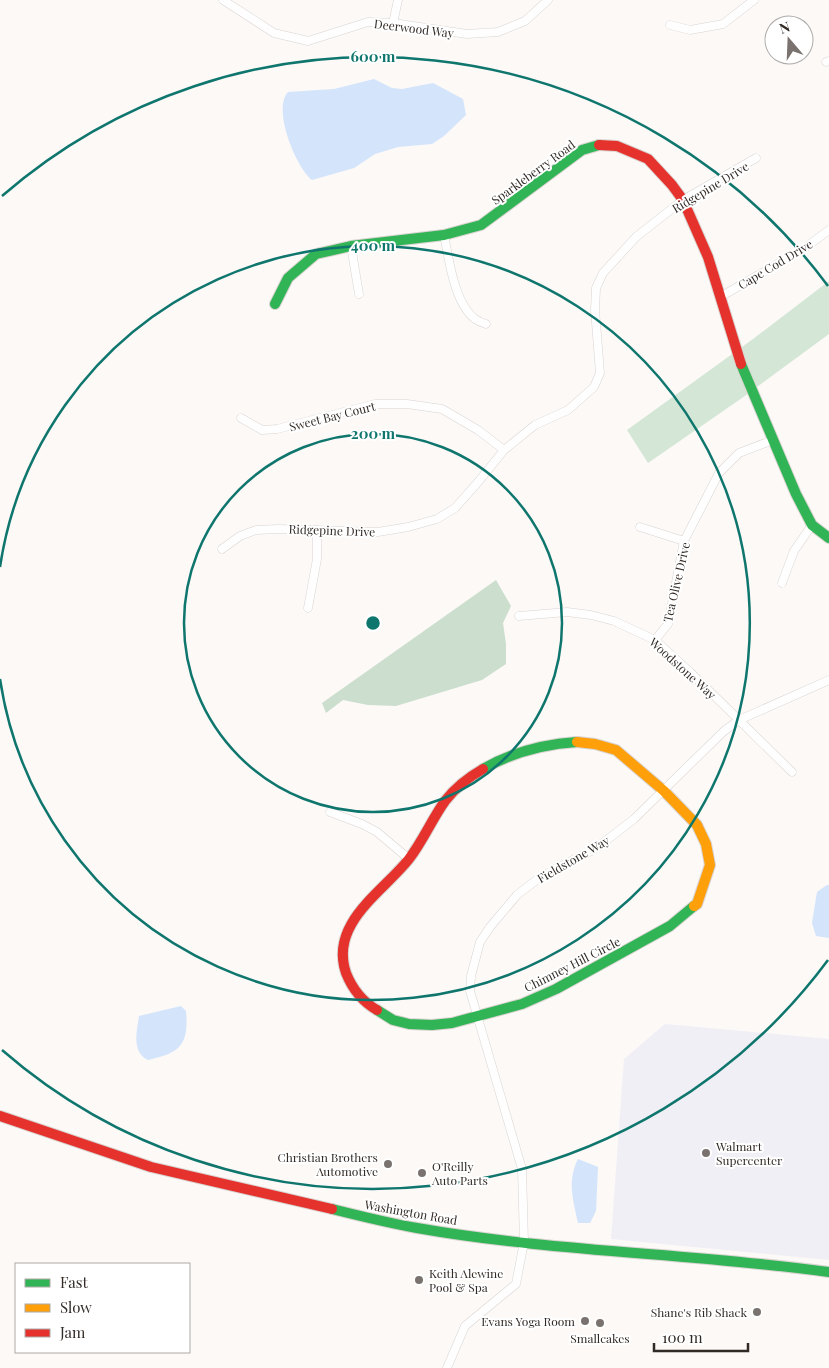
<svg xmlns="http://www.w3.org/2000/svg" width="829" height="1368" font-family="'Playfair Display',serif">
<rect width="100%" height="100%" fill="#fcf9f7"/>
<!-- commercial -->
<path fill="#f1eff6" d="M665 1024 829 1039V1260L611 1239 624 1059Z"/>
<!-- green -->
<path fill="#d4e6d5" d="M829 281V334L742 398 648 463 627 430 753 339Z"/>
<!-- forest -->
<path fill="#ccdecd" d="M496 580 511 606 503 623 506 644V664L482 680 396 706 368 705 343 700 326 713 322 703Z"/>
<!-- water -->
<g fill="#d3e4fb">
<path d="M374 79 392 88 402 89 433 83 463 99 466 115 444 136 432 144 398 147 375 154 354 168 312 180C296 167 272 109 288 92L334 89Z"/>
<path d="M827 885H829V938L816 936 812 923 817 892Z"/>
<path d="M181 1006 186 1011C189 1045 180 1053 148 1060 131 1052 137 1031 139 1016Z"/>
<path d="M578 1159 598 1167 596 1211 590 1223H578C573 1199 567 1181 578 1159Z"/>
</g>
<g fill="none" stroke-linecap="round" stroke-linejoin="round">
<!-- street casing -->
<g stroke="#d9d4d1" stroke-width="9">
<g id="street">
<path d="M223 0 274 33 308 41 368 22 393 23 467 34 498 32 525 21 548 0"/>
<path d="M393 23 398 0"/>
<path d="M670 25 690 30 723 24 754 0"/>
<path d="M826 62 829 61"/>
<path d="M444 235C449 259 454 303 475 319 478 321 483 323 486 324"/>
<path d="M351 246 359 294"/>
<path d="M720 297 802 250 829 230"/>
<path d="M241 418 262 430 277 429 375 404H407L442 409 478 430 504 450"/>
<path d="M640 527 684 541"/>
<path d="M222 549 240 536 256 530 278 529 378 532 408 527 437 519 455 508 479 481 504 450 535 425 568 410 594 387 600 373 595 310 596 288 603 273 636 237 683 200 756 158"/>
<path d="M782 583 794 551 812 525"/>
<path d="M308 608 317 559V530"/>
<path d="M519 616 567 612 591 615 614 621 655 640 690 672 792 772"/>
<path d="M655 640 668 624 684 541 719 473 739 453 773 440"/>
<path d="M330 812 362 824 377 832 409 859"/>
<path d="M447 1368 465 1326 516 1284 524 1242 522 1169 470 991 471 976 480 942 490 927 517 895 535 881 555 869 595 849 634 819 724 731 739 720 829 680"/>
</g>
</g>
<!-- fast casing -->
<g stroke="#d9d4d1" stroke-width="12">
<g id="fast">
<path d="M275 304 288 278 316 254 351 246 444 235 481 225 582 150 599 145"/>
<path d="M741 364 796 494 812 525 829 538"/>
<path d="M483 769C511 753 545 744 577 742"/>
<path d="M377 1010 393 1020 409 1024 432 1025 452 1023 522 1004 556 989 670 926 694 906"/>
<path d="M332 1209C360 1216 388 1223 417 1228 553 1252 692 1253 829 1272"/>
</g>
</g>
<!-- slow casing -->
<g stroke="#d9d4d1" stroke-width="12">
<path id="slow" d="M577 742 595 744 616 750 664 791 697 825 706 844 710 865 697 904 694 906"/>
</g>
<!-- jam casing -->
<g stroke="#d9d4d1" stroke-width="12">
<g id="jam">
<path d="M599 145 617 146 648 159 672 185 683 200 708 257 741 364"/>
<path d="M377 1010C363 1002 352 988 346 973 329 923 383 892 409 859 423 841 432 819 445 801 455 788 469 777 483 769"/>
<path d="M0 1116 151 1167 332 1209"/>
</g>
</g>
<!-- street -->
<use href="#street" stroke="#fffefe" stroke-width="8"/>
<!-- fast -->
<use href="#fast" stroke="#30b455" stroke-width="10"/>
<!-- slow -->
<use href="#slow" stroke="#ff9f0a" stroke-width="10"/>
<!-- jam -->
<use href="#jam" stroke="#e5322d" stroke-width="10"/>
</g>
<!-- distance rings -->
<g fill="none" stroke="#0f766e" stroke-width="2.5">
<circle cx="373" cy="623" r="189"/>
<path d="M0 567A377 377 0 1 1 0 679"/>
<path d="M828 960A566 566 0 0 1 2 1050M2 196A566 566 0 0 1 828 286"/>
</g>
<!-- markers -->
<g fill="#79726e" stroke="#fff" stroke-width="2">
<circle cx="706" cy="1153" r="5"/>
<circle cx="388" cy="1164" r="5"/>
<circle cx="422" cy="1173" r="5"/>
<circle cx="419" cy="1280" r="5"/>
<circle cx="757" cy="1312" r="5"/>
<circle cx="585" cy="1321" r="5"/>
<circle cx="600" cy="1323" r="5"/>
</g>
<g text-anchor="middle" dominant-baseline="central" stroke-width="4" stroke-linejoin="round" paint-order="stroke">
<!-- street labels -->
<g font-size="12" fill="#322a25" stroke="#fff">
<text transform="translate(414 28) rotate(7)">Deerwood Way</text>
<text transform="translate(533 172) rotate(-36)">Sparkleberry Road</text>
<text transform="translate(710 187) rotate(-31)">Ridgepine Drive</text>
<text transform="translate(775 264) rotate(-31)">Cape Cod Drive</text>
<text transform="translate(332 416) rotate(-14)">Sweet Bay Court</text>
<text transform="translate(332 530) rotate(2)">Ridgepine Drive</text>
<text transform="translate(676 582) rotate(-77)">Tea Olive Drive</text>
<text transform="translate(683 668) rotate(42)">Woodstone Way</text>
<text transform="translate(573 859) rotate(-30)">Fieldstone Way</text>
<text transform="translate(572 964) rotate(-27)">Chimney Hill Circle</text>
<text transform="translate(411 1212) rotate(10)">Washington Road</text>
</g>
<!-- poi labels -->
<g font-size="12" fill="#322a25" stroke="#fff" text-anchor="start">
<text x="716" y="1146">Walmart<tspan x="716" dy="14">Supercenter</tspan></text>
<text x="378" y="1157" text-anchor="end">Christian Brothers<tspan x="378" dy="14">Automotive</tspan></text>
<text x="432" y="1166">O'Reilly<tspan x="432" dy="14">Auto Parts</tspan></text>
<text x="429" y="1273">Keith Alewine<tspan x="429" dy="14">Pool &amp; Spa</tspan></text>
<text x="747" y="1312" text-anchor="end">Shane's Rib Shack</text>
<text x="575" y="1321" text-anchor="end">Evans Yoga Room</text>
<text x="600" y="1338" text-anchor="middle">Smallcakes</text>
</g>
</g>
<circle cx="373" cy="623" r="8" fill="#0f766e" stroke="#fff" stroke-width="2.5"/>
<g font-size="15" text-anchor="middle" font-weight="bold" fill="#0f766e" stroke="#fff" stroke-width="4" stroke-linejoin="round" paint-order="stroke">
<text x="373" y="62">600 m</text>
<text x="373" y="251">400 m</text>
<text x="373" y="439">200 m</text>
</g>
<!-- legend -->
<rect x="15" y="1263" width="175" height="90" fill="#ffffff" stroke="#adaaa8"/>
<rect x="25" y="1279" width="25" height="8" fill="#30b455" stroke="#adaaa8"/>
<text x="60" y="1288" font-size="15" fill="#322a25">Fast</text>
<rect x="25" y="1304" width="25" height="8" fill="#ff9f0a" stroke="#adaaa8"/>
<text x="60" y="1313" font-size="15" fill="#322a25">Slow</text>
<rect x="25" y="1329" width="25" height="8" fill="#e5322d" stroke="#adaaa8"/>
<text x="60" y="1338" font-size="15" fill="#322a25">Jam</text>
<!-- north arrow -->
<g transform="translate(789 40) rotate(341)"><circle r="24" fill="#ffffff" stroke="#adaaa8"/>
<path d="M0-4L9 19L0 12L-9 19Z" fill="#79726e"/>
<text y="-8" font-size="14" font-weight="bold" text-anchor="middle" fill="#322a25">N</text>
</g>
<!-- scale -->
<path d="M654 1343v8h94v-8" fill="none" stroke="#322a25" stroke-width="2.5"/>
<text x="662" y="1343" font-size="15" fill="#322a25" stroke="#ffffff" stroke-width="4" paint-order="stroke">100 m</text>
</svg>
